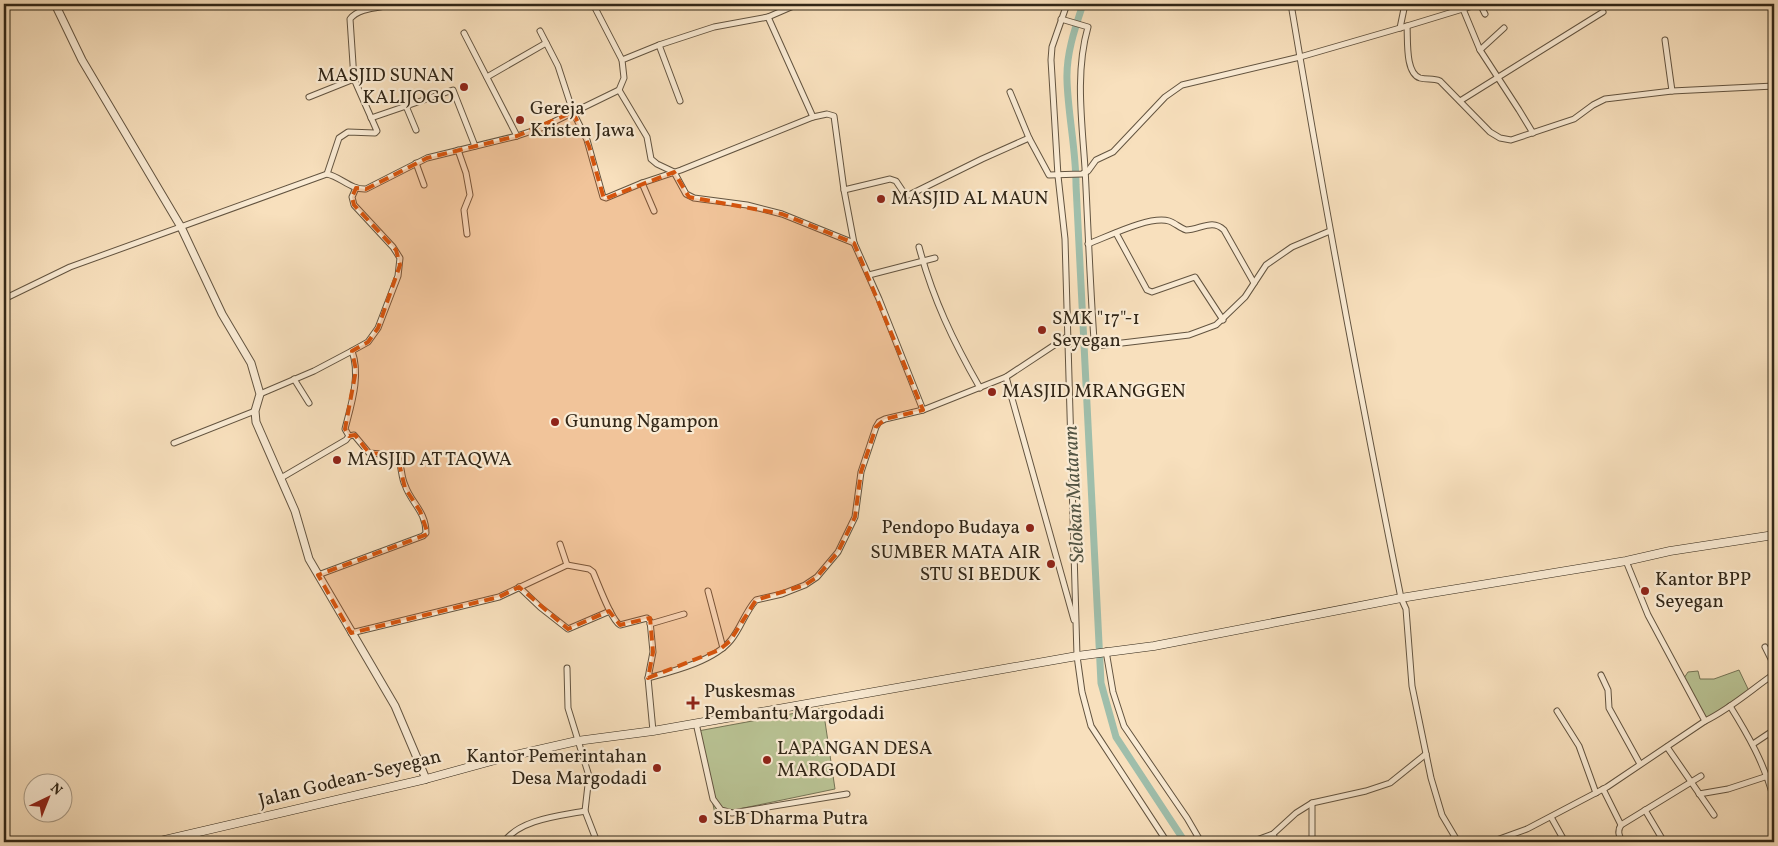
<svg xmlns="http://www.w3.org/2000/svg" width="1778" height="846" font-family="Vollkorn,serif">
<rect width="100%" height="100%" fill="#f8e0bd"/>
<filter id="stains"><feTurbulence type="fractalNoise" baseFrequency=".004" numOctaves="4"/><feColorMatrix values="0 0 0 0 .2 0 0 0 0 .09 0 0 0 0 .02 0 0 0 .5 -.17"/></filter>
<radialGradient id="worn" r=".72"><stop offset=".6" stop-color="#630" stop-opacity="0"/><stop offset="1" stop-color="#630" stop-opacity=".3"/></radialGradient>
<!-- green -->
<g fill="#b9c394" stroke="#757456">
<path d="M1739 670 1749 691 1709 719 1704 715 1684 678 1688 672 1698 671 1700 679H1714Z"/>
<path d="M823 708 835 789 715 814 698 731Z"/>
</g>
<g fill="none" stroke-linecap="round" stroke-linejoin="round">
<!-- canal -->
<path stroke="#9fbeab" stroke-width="7" d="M1083 4C1075 28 1066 54 1067 80 1068 115 1076 149 1076 185L1101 683 1116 737 1185 842"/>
<!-- minor casing -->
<g stroke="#635440" stroke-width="7">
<g id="minor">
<path d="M593 4 622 60"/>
<path d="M1067 4 1052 47 1051 60 1058 176 1065 239 1077 656 1082 692 1091 726 1167 842"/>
<path d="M1291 4C1324 202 1361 400 1401 598L1406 609 1412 686 1431 778 1442 815 1458 842"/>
<path d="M1480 4 1485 14"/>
<path d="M1463 9 1480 50"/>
<path d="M768 17 813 117 827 114 834 116 844 190"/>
<path d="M1061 19 1088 27C1075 72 1082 122 1085 168 1088 226 1090 283 1094 340L1097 346 1189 335 1216 325 1245 297 1266 265 1292 247 1330 231"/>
<path d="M1407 26C1408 40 1405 73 1420 78 1427 80 1433 78 1440 81L1490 132 1500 138 1511 140 1574 119 1593 105 1605 99 1672 91 1774 86"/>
<path d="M1400 28 1405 4"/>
<path d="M1504 28 1480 50 1519 110 1533 133"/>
<path d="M540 31 558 66 573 112 587 140 603 197 606 198 642 183"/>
<path d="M464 33 517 136"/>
<path d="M1665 40 1672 91"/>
<path d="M659 45 680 101"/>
<path d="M487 77 546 43"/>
<path d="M619 90 647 137 651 159 657 164 674 172 686 194 694 198 747 205 782 214 854 243"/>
<path d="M1010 92 1029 138"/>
<path d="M309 97 354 79"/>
<path d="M1460 101 1603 12"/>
<path d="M406 106 416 130"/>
<path d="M371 118 453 90 475 146"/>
<path d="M458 150 466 173 470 195 464 210 467 234"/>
<path d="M416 163 424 185"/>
<path d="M327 174 339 138 348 132 375 133 377 131 354 79 350 19C359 7 381 8 395 4"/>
<path d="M654 211 642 183 681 170 813 117"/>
<path d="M1116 233 1147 290 1152 292 1195 277 1223 320"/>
<path d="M1088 244C1107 237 1150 215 1169 221 1175 223 1180 228 1186 230 1200 230 1212 218 1224 230L1254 283"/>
<path d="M919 247C933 299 953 341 980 388"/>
<path d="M869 275 935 258"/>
<path d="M4 299 70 267 327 174C341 177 351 190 366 189L427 158 517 136 541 128 619 90 624 78 622 60 659 45 714 27 768 17 798 4"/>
<path d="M1068 336 1006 377 923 410 879 299 854 243 844 190 890 179 896 181 904 193 909 195 982 159 1029 138 1049 175 1082 174 1088 171 1096 160 1113 152 1165 97 1182 85 1300 57 1407 26 1479 4"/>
<path d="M1006 377 1074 620"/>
<path d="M294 379 309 403"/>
<path d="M260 394 314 371 350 352 368 342 378 328 398 276 400 258 393 247 354 205 352 197 356 188"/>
<path d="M349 436 345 429C351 405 361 376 352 351"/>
<path d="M174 443 255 411"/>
<path d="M281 478 346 440 349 436 354 435 369 453 393 455 398 458C402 467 401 477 405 485 411 503 426 511 426 533L423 536 318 575"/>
<path d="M560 544 567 565"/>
<path d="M1626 561 1648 615 1705 721C1730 709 1751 690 1774 674"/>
<path d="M519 587 540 607 568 629 610 611"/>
<path d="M708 591 723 648"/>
<path d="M650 624 684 614"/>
<path d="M351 633 499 597 567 565 589 569 593 572C598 583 611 620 620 625L647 618 650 621 653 652 648 678 653 731"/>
<path d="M1765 647 1774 665"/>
<path d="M1106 651 1113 692 1124 726 1187 818 1201 842"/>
<path d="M567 668 568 708 589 776 585 811 597 842"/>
<path d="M1601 675 1608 690 1609 708 1640 764"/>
<path d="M648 678C674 671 714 661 731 640 741 628 745 612 756 600L782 594 805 585 817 577 838 552 855 517 861 472 876 427 879 422 885 419 923 410"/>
<path d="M1730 706C1748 735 1764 763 1773 796"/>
<path d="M1557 711 1579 746 1596 793"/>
<path d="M696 723 713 799 721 810 732 813 847 794"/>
<path d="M1753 744 1774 730"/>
<path d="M1667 747 1714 815"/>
<path d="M1603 789 1621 825C1617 831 1619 835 1622 842"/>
<path d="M1699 794 1728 789 1774 774"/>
<path d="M1312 803V842"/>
<path d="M1645 810 1664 842"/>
<path d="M1551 817 1565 842"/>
<path d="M1621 825 1701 776"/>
<path d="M1273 834 1276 842"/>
<path d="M504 842C520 819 560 816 585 811"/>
<path d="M1251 842 1273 834 1296 813 1312 803 1366 791 1390 783 1426 754"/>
<path d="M1491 842 1527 829 1607 787 1705 721"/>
</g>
</g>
<!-- tertiary casing -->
<g stroke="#635440" stroke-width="9">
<path id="tertiary" d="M55 4 82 60 181 227 222 314 251 363 260 394 255 411 256 422 295 511 309 559 395 706 426 779"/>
</g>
<!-- secondary casing -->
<g stroke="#312617" stroke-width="9">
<path id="secondary" d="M156 842 426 779 506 757 577 741 653 731 1077 656 1154 646 1401 598 1626 561 1670 551 1774 535"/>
</g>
<!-- minor -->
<use href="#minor" stroke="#faebd4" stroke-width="5"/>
<!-- tertiary -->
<use href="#tertiary" stroke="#faebd4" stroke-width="7"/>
<!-- secondary -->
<use href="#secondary" stroke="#faebd4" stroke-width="8"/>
</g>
<!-- marked area -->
<path fill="#d6540d" fill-opacity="0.2" stroke="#d6540d" stroke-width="4" stroke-dasharray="10 6" stroke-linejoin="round" d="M573 112 589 146 604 199 674 172 689 197 782 214 854 243 923 410 885 419 876 427 861 472 855 517 838 552 817 577 805 585 756 600 730 641 719 650 648 678 653 652 650 618 620 625 609 611 568 629 519 587 499 597 351 633 318 575 428 534 420 511 405 488 397 455 369 453 355 435 349 436 345 429 356 370 352 351 368 342 378 328 400 265 396 250 354 205 352 197 356 188 366 189 427 158 517 136Z"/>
<!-- markers -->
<g fill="#8f2418" stroke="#faebd4" stroke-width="2">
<circle cx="464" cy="87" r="5"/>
<circle cx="520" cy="120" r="5"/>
<circle cx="881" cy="199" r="5"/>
<circle cx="1042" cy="330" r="5"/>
<circle cx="992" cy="392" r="5"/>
<circle cx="555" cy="422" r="5"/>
<circle cx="337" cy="460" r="5"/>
<circle cx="1030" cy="528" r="5"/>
<circle cx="1051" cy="564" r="5"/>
<circle cx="1645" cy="591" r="5"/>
<path d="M690.5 695.5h5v5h5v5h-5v5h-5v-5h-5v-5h5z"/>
<circle cx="767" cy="760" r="5"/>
<circle cx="657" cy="768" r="5"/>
<circle cx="703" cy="819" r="5"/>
</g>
<g text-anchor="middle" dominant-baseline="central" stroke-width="4.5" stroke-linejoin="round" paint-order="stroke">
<!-- poi labels -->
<g font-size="19" fill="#312617" stroke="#faebd4" text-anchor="start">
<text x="454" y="76" text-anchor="end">MASJID SUNAN<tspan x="454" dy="22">KALIJOGO</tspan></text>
<text x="530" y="109">Gereja<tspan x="530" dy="22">Kristen Jawa</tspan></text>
<text x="891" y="199">MASJID AL MAUN</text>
<text x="1052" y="319">SMK "17"-1<tspan x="1052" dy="22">Seyegan</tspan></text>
<text x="1002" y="392">MASJID MRANGGEN</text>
<text x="565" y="422">Gunung Ngampon</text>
<text x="347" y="460">MASJID AT TAQWA</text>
<text x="1020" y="528" text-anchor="end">Pendopo Budaya</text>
<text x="1041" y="553" text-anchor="end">SUMBER MATA AIR<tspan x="1041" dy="22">STU SI BEDUK</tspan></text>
<text x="1655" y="580">Kantor BPP<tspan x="1655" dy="22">Seyegan</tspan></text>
<text x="704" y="692">Puskesmas<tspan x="704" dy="22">Pembantu Margodadi</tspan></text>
<text x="777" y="749">LAPANGAN DESA<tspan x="777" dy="22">MARGODADI</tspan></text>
<text x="647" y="757" text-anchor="end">Kantor Pemerintahan<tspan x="647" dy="22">Desa Margodadi</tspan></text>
<text x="713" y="819">SLB Dharma Putra</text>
</g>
<!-- street labels -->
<g font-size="19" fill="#312617" stroke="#faebd4">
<text transform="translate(350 779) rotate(-14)">Jalan Godean-Seyegan</text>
</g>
<!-- water labels -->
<g font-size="20" font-style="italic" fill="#525443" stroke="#faebd4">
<text transform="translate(1075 494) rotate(-93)">Selokan Mataram</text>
</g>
</g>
<!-- margin -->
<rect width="1778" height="846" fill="none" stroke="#f8e0bd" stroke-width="20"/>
<rect x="5" y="5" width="1768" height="836" fill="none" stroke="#312617" stroke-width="2.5"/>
<rect x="10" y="10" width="1758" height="826" fill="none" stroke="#312617"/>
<!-- north arrow -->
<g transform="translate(48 798) rotate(43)"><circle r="24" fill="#faebd4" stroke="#aa9c88"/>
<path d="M0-4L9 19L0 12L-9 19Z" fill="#8f2418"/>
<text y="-8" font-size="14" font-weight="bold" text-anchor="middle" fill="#312617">N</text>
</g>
<rect width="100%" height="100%" filter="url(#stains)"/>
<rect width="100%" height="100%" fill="url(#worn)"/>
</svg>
